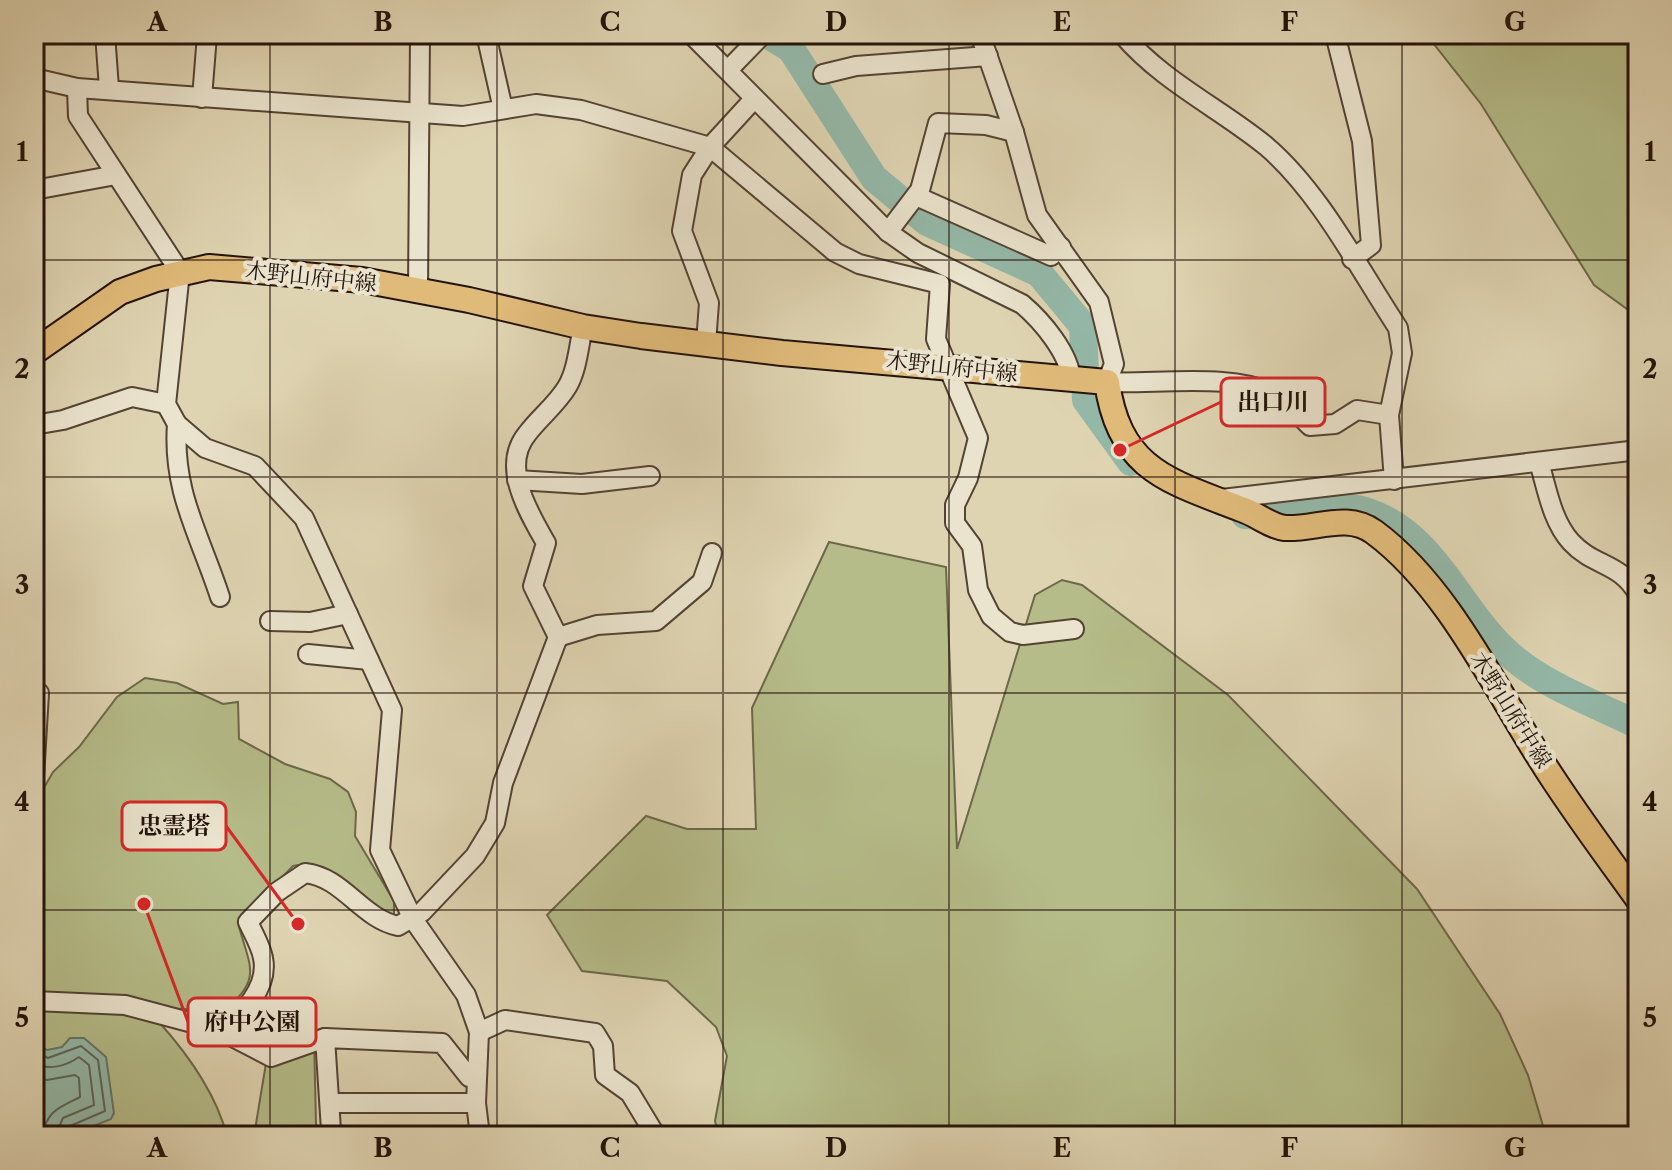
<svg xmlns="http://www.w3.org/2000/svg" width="1672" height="1170" font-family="'Libre Caslon Text','Noto Serif JP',serif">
<rect width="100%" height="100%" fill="#dfd4b2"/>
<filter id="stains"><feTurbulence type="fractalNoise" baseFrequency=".0025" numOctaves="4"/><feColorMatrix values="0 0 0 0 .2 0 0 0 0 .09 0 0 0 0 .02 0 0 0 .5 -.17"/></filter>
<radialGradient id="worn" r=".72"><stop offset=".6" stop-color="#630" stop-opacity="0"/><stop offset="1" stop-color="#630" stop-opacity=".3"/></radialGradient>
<!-- green -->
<g fill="#b5bc89" stroke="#6c6849" stroke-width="2">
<path d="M1426 34H1638V317L1594 285 1481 104Z"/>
<path d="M829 542 946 567 957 849 1035 595 1062 580 1082 585 1228 695 1417 889 1500 1014 1528 1075 1546 1136H719L715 1121 727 1056 716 1027 667 981 582 971 547 915 646 816 687 829H756L752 708Z"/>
<path d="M145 678 177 683 223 704 238 702 239 739 285 764 330 779 348 792 356 812 355 836 394 901V917C359 907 333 855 293 866L238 923C249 966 264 978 224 1011L163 1008 158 1021C187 1053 216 1094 227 1136H34V805L53 772 79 747 117 697Z"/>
<path d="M314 1037 316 1124 322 1136H254L268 1051Z"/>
</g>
<!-- water -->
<path fill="#94b8a8" stroke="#677668" stroke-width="2" d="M70 1038H84L106 1057 114 1113 111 1119 69 1136H34V1042L47 1050 62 1047Z"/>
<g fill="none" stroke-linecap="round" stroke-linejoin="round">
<!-- shore -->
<g stroke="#5c6658" stroke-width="2">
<path d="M34 1051 48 1058 81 1046 98 1060 105 1111 70 1126 65 1136"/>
<path d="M34 1063C49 1071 66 1066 79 1057L89 1065 94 1105 63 1118 55 1136"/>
<path d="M34 1077 47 1080 75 1075 79 1078 80 1097C61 1107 45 1111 43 1136"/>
</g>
<!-- river -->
<g stroke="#94b8a8" stroke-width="28">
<path d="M767 34 791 49 874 178 927 222 1039 273 1083 326 1086 400 1131 462"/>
<path d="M1245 515C1259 515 1274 517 1288 515 1316 511 1337 502 1365 511 1436 533 1458 610 1510 655 1545 686 1596 704 1638 725"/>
</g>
<!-- minor casing -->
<g stroke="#534333" stroke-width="22">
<g id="minor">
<path d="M105 34 109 88"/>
<path d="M486 34 503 109"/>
<path d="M691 34 888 232 918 253 1022 304C1042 321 1070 354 1071 380"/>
<path d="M980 34 1014 132 1037 215 1099 302 1114 364 1107 382C1152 385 1239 371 1278 397 1289 404 1300 416 1310 426L1335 424 1357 410 1389 415"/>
<path d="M1122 34C1163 82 1218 107 1266 146 1320 192 1359 269 1398 328L1402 353 1389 415 1394 480"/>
<path d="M1335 34 1362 141 1371 245 1352 259"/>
<path d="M729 69 763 34"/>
<path d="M823 74 856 66 988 56"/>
<path d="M34 78 77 88 463 116 536 104 581 110 710 147 835 252 859 264 940 284 936 339 978 438 968 478 955 505V523L972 546 978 590 991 616 1010 632 1023 635 1074 629"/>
<path d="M77 88 78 116 180 272 166 404 177 424 205 448 255 466 304 518 392 710 380 850 413 919 466 995 479 1032 476 1103 480 1136"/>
<path d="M202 98 207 35"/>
<path d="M34 190 116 175"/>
<path d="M916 196 1051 256 1061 247"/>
<path d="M888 232 920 190 938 123 986 125 1014 132"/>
<path d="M418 291 420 34"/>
<path d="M706 343 709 303 682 231 692 175 710 147 754 99"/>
<path d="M177 424C172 492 200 535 220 597"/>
<path d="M34 425 63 420 132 397 166 404"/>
<path d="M1539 462C1547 489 1552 521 1571 542 1594 567 1620 562 1638 594"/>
<path d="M517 480 582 484 650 476"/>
<path d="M1222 499 1638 450"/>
<path d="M270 621 310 622 348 614"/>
<path d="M558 637 597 625 656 621 702 582 712 553"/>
<path d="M308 654 369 660"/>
<path d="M34 778 39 693"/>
<path d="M34 1001 125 1005 219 1030C242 1017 269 987 263 958 261 946 253 933 248 922L277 892 305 873C343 877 361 918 398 926L422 912 475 856 495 823 503 783 558 637 533 586 546 543C529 513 500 467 527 434 539 418 557 404 567 387 577 371 579 345 583 327"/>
<path d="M219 1030 271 1057 325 1038"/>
<path d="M479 1032 505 1020 595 1033 603 1046 605 1075 630 1093 656 1136"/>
<path d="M331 1103H476"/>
<path d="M339 1136 331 1130 325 1038 442 1043 469 1077 477 1076"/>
<path d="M523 1136H524"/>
</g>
</g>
<!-- major casing -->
<g stroke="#241309" stroke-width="28">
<path id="major" d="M34 352 120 292 156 279 209 267 362 280 469 300 583 327 641 336 782 353 1107 382C1119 470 1169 481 1241 509 1257 514 1269 526 1285 528 1314 530 1347 512 1374 532 1446 585 1494 686 1541 760 1571 808 1605 853 1638 899"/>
</g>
<!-- minor -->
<use href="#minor" stroke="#eae3cd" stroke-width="18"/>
<!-- major -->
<use href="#major" stroke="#e0ba79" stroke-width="24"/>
</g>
<!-- grid -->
<path fill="none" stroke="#241309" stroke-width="2" stroke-opacity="0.55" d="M270 34V1136M497 34V1136M723 34V1136M949 34V1136M1175 34V1136M1402 34V1136M34 260H1638M34 477H1638M34 693H1638M34 910H1638"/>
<g text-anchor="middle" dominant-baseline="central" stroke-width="8" stroke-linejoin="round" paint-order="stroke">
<!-- street labels -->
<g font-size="22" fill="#241309" stroke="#eae3cd">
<text transform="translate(311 277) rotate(6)">木野山府中線</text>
<text transform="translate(952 367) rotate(6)">木野山府中線</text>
<text transform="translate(1511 710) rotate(58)">木野山府中線</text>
</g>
</g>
<!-- callouts -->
<path fill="none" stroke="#d62828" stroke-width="3" d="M1120 450L1221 402M298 924L226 826M144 904L188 1022"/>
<g fill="#d62828" stroke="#eae3cd" stroke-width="3">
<circle cx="1120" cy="450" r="8"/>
<circle cx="298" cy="924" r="8"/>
<circle cx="144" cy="904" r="8"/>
</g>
<g fill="#eae3cd" stroke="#d62828" stroke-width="3">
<rect x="1221" y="378" width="104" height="48" rx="8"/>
<rect x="122" y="802" width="104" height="48" rx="8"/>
<rect x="188" y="998" width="128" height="48" rx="8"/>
</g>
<g font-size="24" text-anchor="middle" font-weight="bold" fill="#241309">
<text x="1273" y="410">出口川</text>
<text x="174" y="834">忠霊塔</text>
<text x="252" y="1030">府中公園</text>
</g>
<!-- margin -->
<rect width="1672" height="1170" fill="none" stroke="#dfd4b2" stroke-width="88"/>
<rect x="44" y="44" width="1584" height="1082" fill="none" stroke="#241309" stroke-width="3"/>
<g font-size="26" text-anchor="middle" font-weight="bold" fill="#241309">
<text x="157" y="31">A</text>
<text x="383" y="31">B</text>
<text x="610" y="31">C</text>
<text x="836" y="31">D</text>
<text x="1062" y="31">E</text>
<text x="1289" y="31">F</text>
<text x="1515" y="31">G</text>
<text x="22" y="161">1</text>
<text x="1650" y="161">1</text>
<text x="22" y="378">2</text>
<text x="1650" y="378">2</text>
<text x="22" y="594">3</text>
<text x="1650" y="594">3</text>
<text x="22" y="811">4</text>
<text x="1650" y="811">4</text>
<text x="22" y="1027">5</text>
<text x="1650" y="1027">5</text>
<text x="157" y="1157">A</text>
<text x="383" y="1157">B</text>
<text x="610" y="1157">C</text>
<text x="836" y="1157">D</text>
<text x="1062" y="1157">E</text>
<text x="1289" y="1157">F</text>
<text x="1515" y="1157">G</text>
</g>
<rect width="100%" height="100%" filter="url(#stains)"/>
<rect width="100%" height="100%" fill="url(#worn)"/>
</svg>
